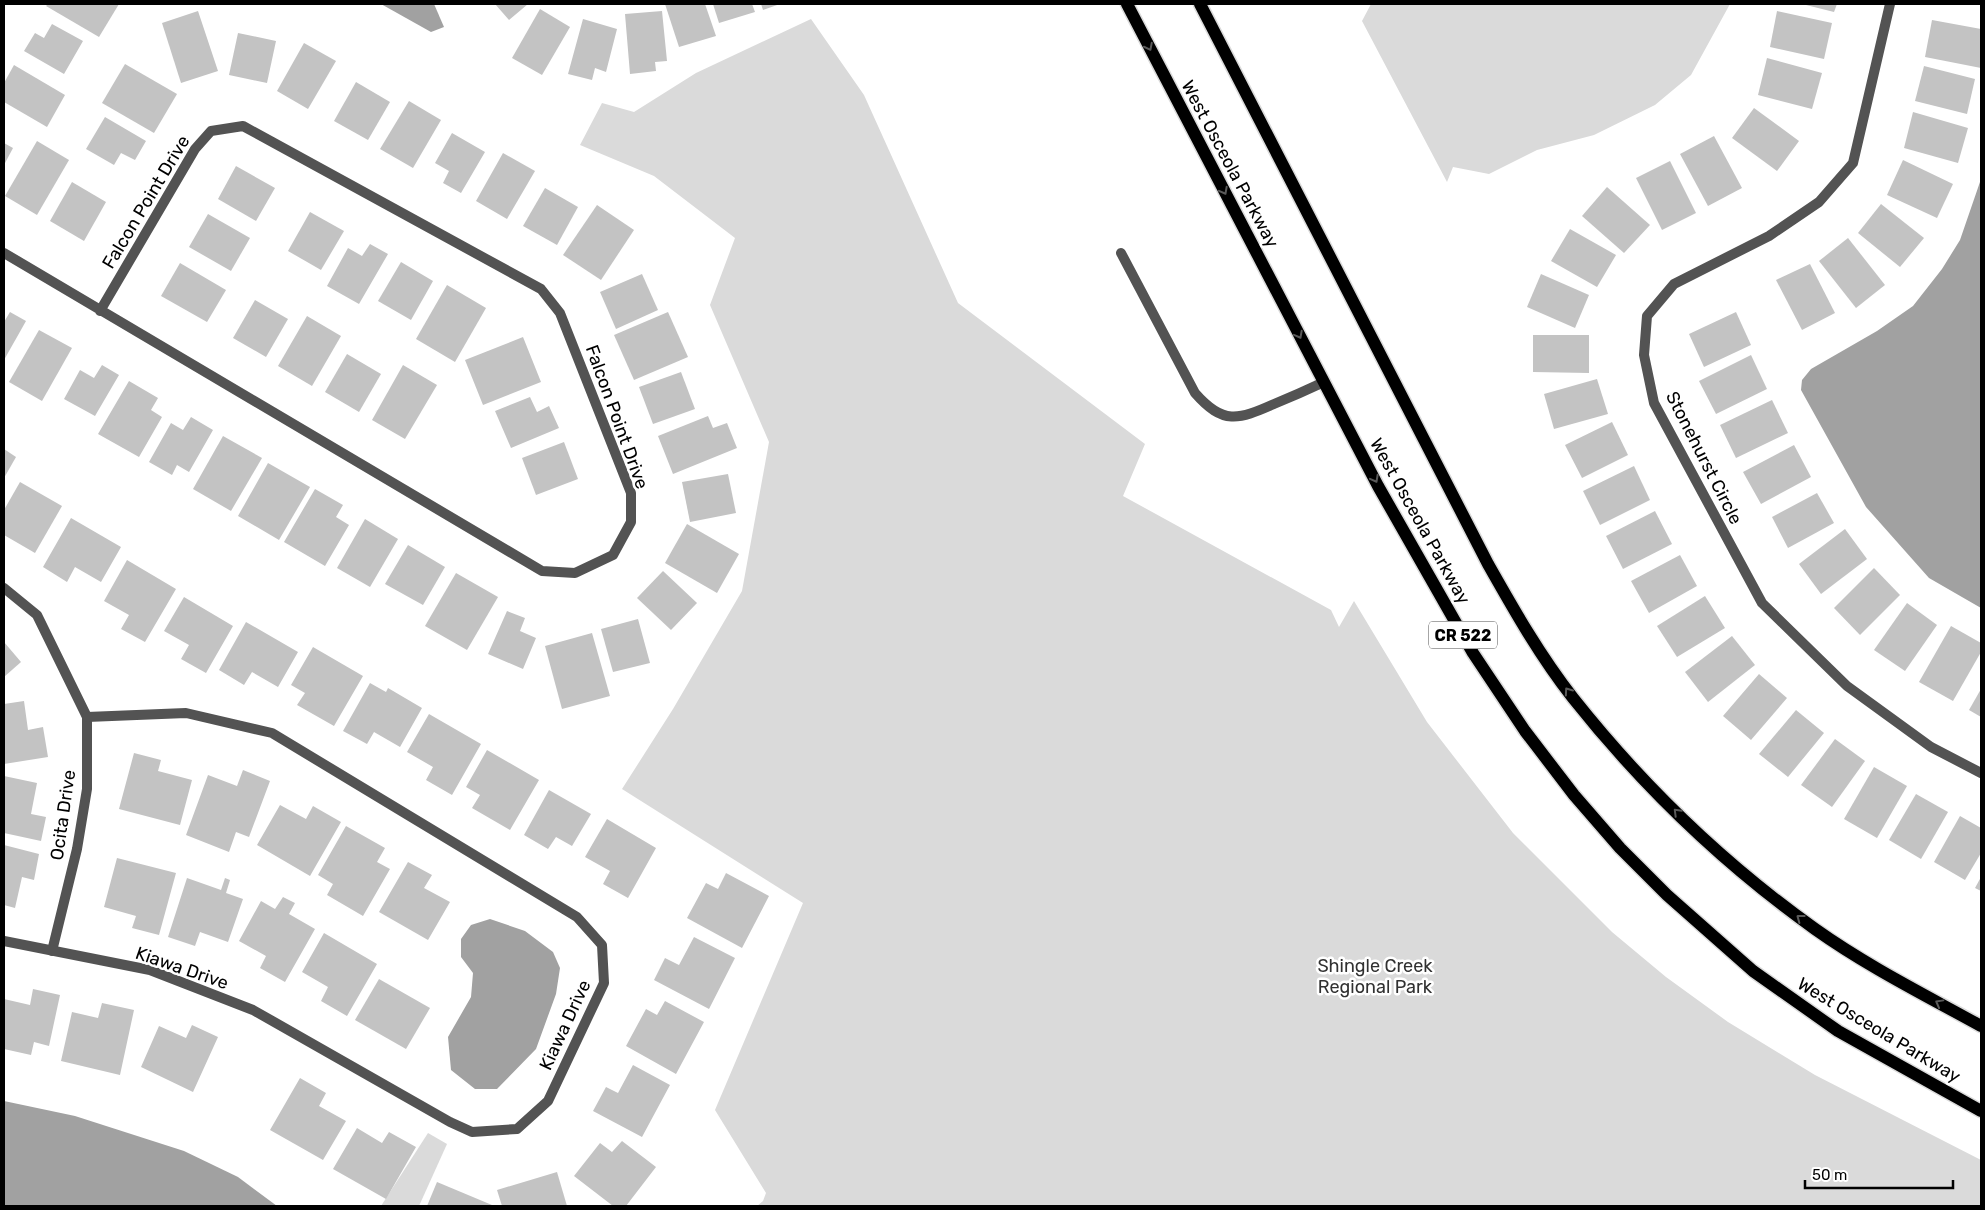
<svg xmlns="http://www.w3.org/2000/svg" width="1985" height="1210" font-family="Rubik,sans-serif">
<rect width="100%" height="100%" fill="#fff"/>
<!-- green -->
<g fill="#dadada">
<path d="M1371 4H1730L1691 75 1655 105 1594 135 1537 150 1489 174 1453 167 1447 182 1362 21Z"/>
<path d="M811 19 864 95 958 303 1145 444 1123 496 1331 610 1339 627 1354 601 1427 722 1513 833 1612 932 1666 977 1728 1022 1815 1075 1981 1160V1206H757L763 1201 766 1193 715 1110 803 903 622 789 673 709 742 591 769 442 710 305 735 238 654 176 580 145 602 103 634 112 696 73Z"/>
<path d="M428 1133 447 1144 419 1206H381Z"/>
</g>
<!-- water -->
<g fill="#a1a1a1">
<path d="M381 4H434L444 27 431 32Z"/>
<path d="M1981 179V608L1929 578 1866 507 1801 390 1802 380 1811 369 1877 331 1913 306 1942 269 1960 240Z"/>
<path d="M490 919 525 931 553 952 560 968 556 994 536 1049 497 1089H475L451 1070 448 1037 471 997 473 973 461 957V939L471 925Z"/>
<path d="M4 1101 75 1116 184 1151 238 1177 277 1206H4Z"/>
</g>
<!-- building -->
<g fill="#c3c3c3">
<path d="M48 4H119L99 37 46 6Z"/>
<path d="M495 4H528L509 20Z"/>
<path d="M665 4H705L716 36 679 47Z"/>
<path d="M713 4H752L755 12 719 23Z"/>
<path d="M761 4H780L763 10Z"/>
<path d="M1802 4H1837L1834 12Z"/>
<path d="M540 9 570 27 542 75 512 58Z"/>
<path d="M198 11 218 71 181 83 162 23Z"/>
<path d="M662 11 667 61 655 62 656 71 630 74 625 14Z"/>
<path d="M1777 11 1832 23 1824 59 1770 47Z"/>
<path d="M583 19 617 29 606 72 595 68 592 80 568 74Z"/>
<path d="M1932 20 1981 29V68L1925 57Z"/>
<path d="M52 24 83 41 64 74 24 51 35 33 44 38Z"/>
<path d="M238 33 276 41 267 83 229 75Z"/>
<path d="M304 43 336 61 308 109 277 91Z"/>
<path d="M1767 58 1822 73 1812 109 1758 95Z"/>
<path d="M125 64 177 94 154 133 102 103Z"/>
<path d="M14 65 65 95 47 127 4 102V83Z"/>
<path d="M1924 66 1975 79 1967 114 1915 101Z"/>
<path d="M356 82 390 102 368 140 334 121Z"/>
<path d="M409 101 441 120 413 168 380 149Z"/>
<path d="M1754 108 1799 141 1777 171 1732 138Z"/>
<path d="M1913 112 1968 128 1958 163 1904 148Z"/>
<path d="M105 117 146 141 135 160 121 153 114 165 86 149Z"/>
<path d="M452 133 485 152 461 193 443 183 449 171 435 163Z"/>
<path d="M1714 136 1742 188 1708 206 1680 154Z"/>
<path d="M37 141 69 160 37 215 5 196Z"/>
<path d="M4 143 13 148 4 165Z"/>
<path d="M503 153 535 171 507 219 476 201Z"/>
<path d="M1903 160 1953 184 1937 218 1887 195Z"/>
<path d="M1670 161 1696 213 1662 230 1636 178Z"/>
<path d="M236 166 275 188 256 221 218 199Z"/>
<path d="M72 182 106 202 84 241 50 221Z"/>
<path d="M1607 187 1650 225 1624 253 1582 216Z"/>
<path d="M545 188 578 207 557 245 523 226Z"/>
<path d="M1881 204 1924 238 1900 267 1858 233Z"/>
<path d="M597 205 634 230 601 280 563 255Z"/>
<path d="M310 212 344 231 321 270 288 251Z"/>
<path d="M208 214 250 238 231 271 189 247Z"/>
<path d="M1570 229 1616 255 1597 287 1551 261Z"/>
<path d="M1848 238 1885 285 1856 308 1819 261Z"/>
<path d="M370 244 388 254 359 304 327 286 348 248 362 256Z"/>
<path d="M401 262 433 281 411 320 378 301Z"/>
<path d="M180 263 226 290 207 322 161 296Z"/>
<path d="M1810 264 1835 313 1802 330 1776 280Z"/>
<path d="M642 274 658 310 616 329 600 292Z"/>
<path d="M1541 274 1589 295 1575 328 1527 307Z"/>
<path d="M447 285 486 308 455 362 416 339Z"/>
<path d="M255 300 288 319 266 357 233 338Z"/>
<path d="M10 312 26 321 4 360V322Z"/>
<path d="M668 312 688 357 634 380 614 335Z"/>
<path d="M1736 312 1751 345 1704 367 1689 334Z"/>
<path d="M307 316 341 336 312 386 278 366Z"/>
<path d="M39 330 72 348 42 401 9 382Z"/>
<path d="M1533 335H1589V373L1533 372Z"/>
<path d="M523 337 541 382 483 405 465 360Z"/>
<path d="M347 354 381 374 359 412 325 392Z"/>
<path d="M1751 355 1767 389 1716 414 1699 381Z"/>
<path d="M102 365 119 375 95 416 64 399 80 370 94 378Z"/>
<path d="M403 365 437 385 405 439 372 420Z"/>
<path d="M681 372 695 409 653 424 639 387Z"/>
<path d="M1597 379 1608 414 1554 429 1544 394Z"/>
<path d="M129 381 158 398 151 410 162 417 139 457 98 434Z"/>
<path d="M530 397 537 412 549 406 559 428 511 448 495 411Z"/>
<path d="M1772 400 1788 433 1736 458 1720 425Z"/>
<path d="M708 416 713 428 727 423 737 448 673 474 658 436Z"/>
<path d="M191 417 213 430 189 472 177 465 172 475 149 462 171 423 183 430Z"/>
<path d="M1612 422 1628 455 1582 478 1565 445Z"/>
<path d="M223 436 262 458 231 511 193 489Z"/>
<path d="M564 442 578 479 536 495 522 458Z"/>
<path d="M1794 445 1811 477 1761 504 1743 472Z"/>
<path d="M4 449 16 457 4 478Z"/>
<path d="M268 463 310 487 279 540 238 516Z"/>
<path d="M1634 466 1650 500 1600 525 1583 491Z"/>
<path d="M728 474 736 513 690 522 682 482Z"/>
<path d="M20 482 62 506 35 553 4 535V510Z"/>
<path d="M315 489 343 505 336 517 349 525 325 566 284 542Z"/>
<path d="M1817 493 1834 523 1788 548 1772 517Z"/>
<path d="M1655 511 1672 544 1623 569 1606 536Z"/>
<path d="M71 518 121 547 101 582 75 567 67 582 43 567Z"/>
<path d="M365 519 398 539 370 587 337 568Z"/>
<path d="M687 524 739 554 717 593 665 563Z"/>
<path d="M1845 529 1867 559 1821 594 1799 564Z"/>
<path d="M408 545 445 567 423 605 385 584Z"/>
<path d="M1680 555 1697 586 1649 613 1631 581Z"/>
<path d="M127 560 176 589 145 642 121 629 129 615 104 601Z"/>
<path d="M1874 568 1900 595 1860 635 1834 608Z"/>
<path d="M663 571 697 603 671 630 637 598Z"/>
<path d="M456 573 498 597 467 650 425 626Z"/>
<path d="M1705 596 1725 628 1677 657 1657 626Z"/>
<path d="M184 597 233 626 206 673 181 659 189 645 164 631Z"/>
<path d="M1907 603 1937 625 1905 671 1874 650Z"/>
<path d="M507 611 525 618 520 631 536 638 523 669 488 654Z"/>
<path d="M638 619 650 663 613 672 601 629Z"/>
<path d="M246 622 298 652 278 687 252 672 244 685 219 670Z"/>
<path d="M1951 626 1981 643V652L1953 701 1919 682Z"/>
<path d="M592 633 610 696 562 709 545 646Z"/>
<path d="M1732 636 1755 665 1708 702 1685 672Z"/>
<path d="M4 642 21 662 4 677Z"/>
<path d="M313 647 363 676 334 726 297 705 305 693 291 685Z"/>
<path d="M1759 674 1787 698 1751 740 1723 716Z"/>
<path d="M370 683 386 692 388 688 422 708 400 747 374 732 367 744 343 731Z"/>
<path d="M1981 689V717L1969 710Z"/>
<path d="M24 701 28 730 43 727 48 757 4 764V704Z"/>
<path d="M1796 710 1824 733 1788 777 1759 754Z"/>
<path d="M429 714 481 744 452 795 426 780 433 767 407 752Z"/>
<path d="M1835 739 1865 761 1832 807 1801 785Z"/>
<path d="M487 750 539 780 510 830 472 808 480 795 466 787Z"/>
<path d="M134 753 161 760 158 771 192 780 180 825 119 809Z"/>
<path d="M1874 767 1907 786 1877 838 1844 819Z"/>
<path d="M243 770 270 781 249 837 236 832 229 852 186 835 208 775 237 786Z"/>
<path d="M4 776 37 783 31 814 46 817 41 841 4 833Z"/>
<path d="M549 790 591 814 572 846 556 837 548 849 524 835Z"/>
<path d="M1916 794 1948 812 1921 859 1889 840Z"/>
<path d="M280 805 306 819 313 806 341 822 310 876 257 845Z"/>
<path d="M1960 816 1981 828V853L1965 880 1934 862Z"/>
<path d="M607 819 656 848 628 898 603 884 610 871 585 857Z"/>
<path d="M346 826 385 848 377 862 390 869 363 916 327 895 333 884 318 875Z"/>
<path d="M4 845 39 854 34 880 22 877 15 908 4 905Z"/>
<path d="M117 858 176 873 159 935 132 928 136 916 104 907Z"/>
<path d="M408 862 432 875 424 888 450 902 428 940 379 912Z"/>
<path d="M726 873 769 896 742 948 687 918 706 883 718 889Z"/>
<path d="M1981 877V891L1975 888Z"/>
<path d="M187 878 221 890 225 878 230 880 226 893 243 899 228 942 200 932 195 946 168 937Z"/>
<path d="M283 897 295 903 289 914 315 929 285 982 260 968 266 956 239 941 261 901 275 909Z"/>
<path d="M324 933 377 964 347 1016 321 1001 328 987 302 972Z"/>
<path d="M694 937 735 958 709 1009 654 980 665 958 679 965Z"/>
<path d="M379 979 430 1008 406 1049 355 1020Z"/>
<path d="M33 989 60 995 49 1046 34 1042 31 1055 4 1049V999L30 1005Z"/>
<path d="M665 1001 704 1022 676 1074 626 1046 646 1009 657 1015Z"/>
<path d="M102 1003 134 1010 120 1075 61 1061 72 1012 98 1018Z"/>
<path d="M192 1025 218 1037 193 1092 141 1067 159 1026 186 1038Z"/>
<path d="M633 1065 670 1085 642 1137 593 1111 606 1087 618 1093Z"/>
<path d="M300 1078 326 1093 319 1106 346 1121 323 1160 270 1130Z"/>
<path d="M357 1128 382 1143 389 1132 416 1147 386 1199 333 1169Z"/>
<path d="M622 1141 656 1167 626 1206H613L574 1176 600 1143 612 1152Z"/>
<path d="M557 1172 567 1206H502L497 1190Z"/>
<path d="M437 1182 492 1205 491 1206H427Z"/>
</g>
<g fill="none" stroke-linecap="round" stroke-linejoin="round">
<!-- primary casing -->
<g stroke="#dbdbdb" stroke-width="15">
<g id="primary">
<path d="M1127 4 1378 486 1473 653 1525 731 1574 795 1620 848 1667 895 1753 971 1838 1031 1981 1111"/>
<path d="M1200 4 1488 564C1514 610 1540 656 1573 698 1642 785 1724 864 1815 929 1867 966 1925 995 1981 1026"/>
</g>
</g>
<!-- service -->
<path stroke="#535353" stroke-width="10" d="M1121 253 1195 393C1223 425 1238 420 1274 404 1291 397 1307 390 1324 382"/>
<!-- minor -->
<g stroke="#535353" stroke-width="10">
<path d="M1890 4 1853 163 1819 202 1769 236 1674 284 1647 316 1644 355 1654 403 1762 603 1847 686 1931 747 1981 773"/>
<path d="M4 253 542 571 575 573 613 555 631 522V493L560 313 541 289 243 126 211 131 195 149 100 311"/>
<path d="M4 588 37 615 87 717V789L77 849 52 951"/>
<path d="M4 941 150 970 253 1010 450 1122 472 1132 517 1129 548 1101 604 983 602 945 577 917 272 733 186 713 87 717"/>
</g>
<!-- primary -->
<use href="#primary" stroke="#000" stroke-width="12"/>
</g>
<!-- one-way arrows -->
<defs><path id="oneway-chevron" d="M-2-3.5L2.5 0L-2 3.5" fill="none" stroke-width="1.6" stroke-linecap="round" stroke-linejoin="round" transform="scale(1.25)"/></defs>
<g stroke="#595959">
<use href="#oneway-chevron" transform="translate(1149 47) rotate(63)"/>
<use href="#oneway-chevron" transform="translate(1224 191) rotate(62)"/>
<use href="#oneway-chevron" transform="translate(1299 335) rotate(62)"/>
<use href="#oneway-chevron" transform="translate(1375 479) rotate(62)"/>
<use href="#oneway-chevron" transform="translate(1568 691) rotate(-125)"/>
<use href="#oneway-chevron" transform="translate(1677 812) rotate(-135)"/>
<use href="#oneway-chevron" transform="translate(1800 918) rotate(-143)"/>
<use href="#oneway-chevron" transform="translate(1939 1003) rotate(-151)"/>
</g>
<g text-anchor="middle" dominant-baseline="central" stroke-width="5" stroke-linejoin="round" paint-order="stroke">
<!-- shield labels -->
<rect fill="#fff" stroke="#4c4c4c" stroke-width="1" x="1429" y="621.5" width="68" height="27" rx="4"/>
<g font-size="16" font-weight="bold" fill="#000">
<text x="1463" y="635">CR 522</text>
</g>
<!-- street labels -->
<g font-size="18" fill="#000" stroke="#fff">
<text transform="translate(1230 164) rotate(62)">West Osceola Parkway</text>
<text transform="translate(146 202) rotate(-59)">Falcon Point Drive</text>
<text transform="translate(617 417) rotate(70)">Falcon Point Drive</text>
<text transform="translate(1704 458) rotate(63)">Stonehurst Circle</text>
<text transform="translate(1420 521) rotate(61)">West Osceola Parkway</text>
<text transform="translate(63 815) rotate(-82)">Ocita Drive</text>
<text transform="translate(182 968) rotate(19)">Kiawa Drive</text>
<text transform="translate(565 1025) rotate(-65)">Kiawa Drive</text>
<text transform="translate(1879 1030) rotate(31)">West Osceola Parkway</text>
</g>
<!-- park labels -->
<g font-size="18" fill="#313131" stroke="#fff">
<text x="1375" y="966">Shingle Creek<tspan x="1375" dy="21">Regional Park</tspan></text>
</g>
</g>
<!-- border -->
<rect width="1985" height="1210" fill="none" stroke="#000000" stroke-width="10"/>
<!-- scale -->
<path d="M1805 1180v8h148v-8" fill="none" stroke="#000000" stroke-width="2.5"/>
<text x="1812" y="1180" font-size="15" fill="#000000" stroke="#ffffff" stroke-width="4" paint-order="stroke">50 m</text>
</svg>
